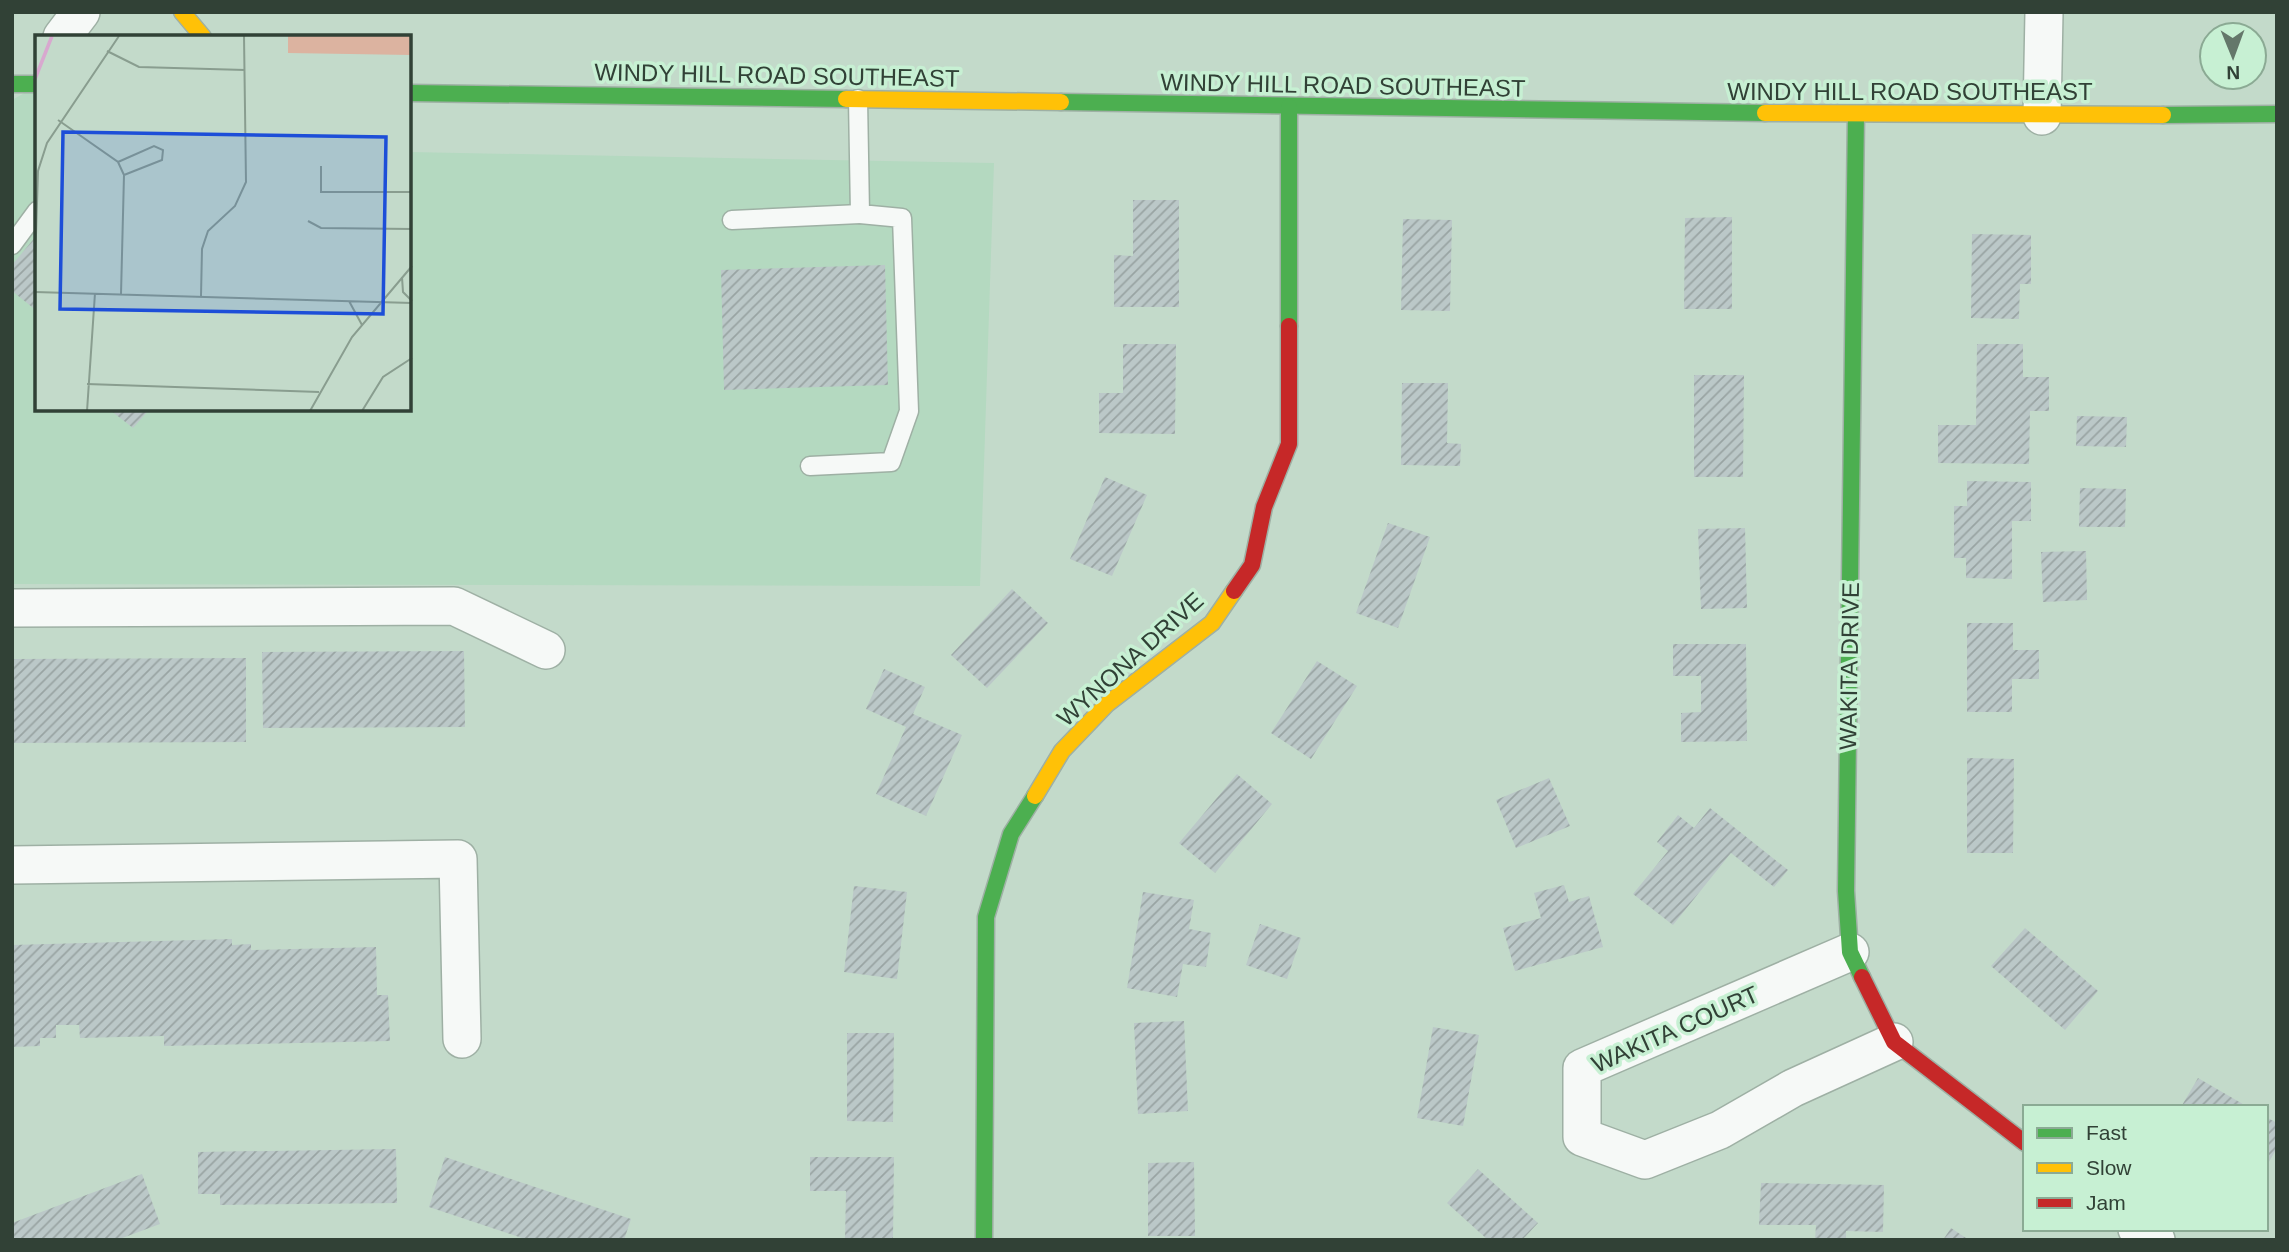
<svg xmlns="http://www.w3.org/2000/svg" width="2289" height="1252" font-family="Helvetica,sans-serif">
<defs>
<pattern id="building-hatch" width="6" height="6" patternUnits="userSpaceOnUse" patternTransform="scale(1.75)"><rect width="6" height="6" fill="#bbc8c8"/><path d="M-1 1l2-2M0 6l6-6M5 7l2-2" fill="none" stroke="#99a4a3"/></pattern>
</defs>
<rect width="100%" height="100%" fill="#c3daca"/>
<!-- built -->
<path fill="#b4d9c0" d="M37 86V410H410V152L994 163 980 586 12 584V100Z"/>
<!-- building -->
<g fill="url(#building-hatch)">
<path d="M1133 200H1179V307H1114V255L1133 256Z"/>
<path d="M1732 217V309H1684L1685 218Z"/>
<path d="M1403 219 1452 220 1450 311 1401 310Z"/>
<path d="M1972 234 2031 235V284H2020L2019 319 1971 318Z"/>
<path d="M37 235V311L12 291V265Z"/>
<path d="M885 265 888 385 724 390 721 270Z"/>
<path d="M1123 344H1176L1175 434 1099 433V393H1123Z"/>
<path d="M1977 344H2023V377H2049V411H2030L2029 464 1938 463V425H1976Z"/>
<path d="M1694 375H1744L1743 477H1694Z"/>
<path d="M1402 383H1448L1447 443 1461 444 1460 466 1401 465Z"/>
<path d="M110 410H149L133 428Z"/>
<path d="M2077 416 2127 417 2126 447 2076 446Z"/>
<path d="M1105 477 1147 495 1112 576 1070 559Z"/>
<path d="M1967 481 2031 482V521H2012V579L1966 578V558H1954V506H1967Z"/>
<path d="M2080 488 2126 489 2125 527H2079Z"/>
<path d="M1388 523 1430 537 1398 628 1356 613Z"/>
<path d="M1745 528 1747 608 1701 609 1698 529Z"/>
<path d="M2086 551 2087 600 2043 602 2041 552Z"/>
<path d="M1012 589 1048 623 987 688 951 655Z"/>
<path d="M1967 623H2013V650H2039V679H2012V712H1967Z"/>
<path d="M1673 644H1746L1747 741 1681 742V713L1701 712V676H1673Z"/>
<path d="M464 651 465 727 263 728 262 652Z"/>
<path d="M246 658V742L12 743V659Z"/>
<path d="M1317 661 1357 686 1311 759 1271 733Z"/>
<path d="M884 669 925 687 913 714 962 735 926 816 876 794 906 727 866 709Z"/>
<path d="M1967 758 2014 759 2013 853H1967Z"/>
<path d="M1237 774 1272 804 1215 873 1179 843Z"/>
<path d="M1549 778 1570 826 1516 848 1496 800Z"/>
<path d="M1710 808 1788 870 1774 887 1731 853 1673 925 1633 894 1668 851 1657 842 1678 815 1694 828Z"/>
<path d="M1564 885 1569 902 1589 896 1603 947 1515 971 1503 928 1541 918 1534 893Z"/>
<path d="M854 886 907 892 897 979 844 972Z"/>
<path d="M1143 892 1194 900 1189 929 1211 933 1206 967 1183 964 1177 997 1127 988Z"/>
<path d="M1260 924 1301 938 1287 979 1246 965Z"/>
<path d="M2025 928 2098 991 2065 1030 1991 966Z"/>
<path d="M232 939V945L251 944V950L376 947 377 995H388L390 1041 164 1046V1036L80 1038 79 1025H56V1038H40V1046L12 1047V945Z"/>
<path d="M1184 1021 1188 1111 1138 1114 1134 1023Z"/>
<path d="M1433 1027 1479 1035 1463 1126 1417 1118Z"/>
<path d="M847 1033H894L893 1122 847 1121Z"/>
<path d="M2198 1078 2248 1107H2181Z"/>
<path d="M2266 1117 2277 1123V1148L2266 1167Z"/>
<path d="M396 1149 397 1203 220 1205V1194H198V1152Z"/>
<path d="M445 1157 631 1219 624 1240H528L429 1207Z"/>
<path d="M810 1157H894L893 1240H845L846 1191H810Z"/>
<path d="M1194 1162 1195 1236H1148V1163Z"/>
<path d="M1478 1169 1538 1223 1522 1240H1488L1447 1203Z"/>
<path d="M142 1174 160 1224 117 1240H12V1223Z"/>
<path d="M1761 1183 1884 1185 1883 1232 1846 1231V1240H1815L1816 1225H1759Z"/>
<path d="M1951 1228 1969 1240H1943Z"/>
</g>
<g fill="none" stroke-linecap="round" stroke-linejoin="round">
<!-- lane casing -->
<g stroke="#9eb0a4" stroke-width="21">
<g id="lane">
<path d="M732 220 860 214"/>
<path d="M12 245 37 211"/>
<path d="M810 466 891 462 909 411 902 218 860 214 858 99"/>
</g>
</g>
<!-- street casing -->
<g stroke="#9eb0a4" stroke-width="40">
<g id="street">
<path d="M62 37 81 12"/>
<path d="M2042 116 2044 12"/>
<path d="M12 608 454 606 546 650"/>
<path d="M12 865 458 859 462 1039"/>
<path d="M1850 952 1582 1068V1137L1645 1160 1720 1130 1793 1088 1894 1042"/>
<path d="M2137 1229 2156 1240"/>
</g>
</g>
<!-- fast casing -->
<g stroke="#9eb0a4" stroke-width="19">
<g id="fast">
<path d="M12 84H37"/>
<path d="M410 93 846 99"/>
<path d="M1061 102 1765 113"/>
<path d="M1289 107V326"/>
<path d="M1856 114 1846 891 1850 952 1862 977"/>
<path d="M2163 115 2277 114"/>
<path d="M984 1240 986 917 1011 834 1035 796"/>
</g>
</g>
<!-- slow casing -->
<g stroke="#9eb0a4" stroke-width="19">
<g id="slow">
<path d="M182 12 203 37"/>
<path d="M846 99 1061 102"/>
<path d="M1765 113 2163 115"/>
<path d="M1035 796 1062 751 1107 704 1212 623 1234 591"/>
</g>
</g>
<!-- jam casing -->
<g stroke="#9eb0a4" stroke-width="19">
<g id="jam">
<path d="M1234 591 1252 565 1264 507 1289 444V326"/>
<path d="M1862 977 1894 1042 2025 1143"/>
</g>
</g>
<!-- lane -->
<use href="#lane" stroke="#f6f9f7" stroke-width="18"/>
<!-- street -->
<use href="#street" stroke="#f6f9f7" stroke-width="37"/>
<!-- fast -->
<use href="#fast" stroke="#4caf50" stroke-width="16"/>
<!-- slow -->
<use href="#slow" stroke="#ffc107" stroke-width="16"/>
<!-- jam -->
<use href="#jam" stroke="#c62828" stroke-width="16"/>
</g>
<g text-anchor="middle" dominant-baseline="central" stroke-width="7" stroke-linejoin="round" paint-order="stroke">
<!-- street labels -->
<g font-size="24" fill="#314136" stroke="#c7f0d3">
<text transform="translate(777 75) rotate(1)">WINDY HILL ROAD SOUTHEAST</text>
<text transform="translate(1343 85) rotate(1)">WINDY HILL ROAD SOUTHEAST</text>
<text x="1910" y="91">WINDY HILL ROAD SOUTHEAST</text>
<text transform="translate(1130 659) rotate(-42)">WYNONA DRIVE</text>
<text transform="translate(1849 666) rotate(-89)">WAKITA DRIVE</text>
<text transform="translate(1675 1029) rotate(-24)">WAKITA COURT</text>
</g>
</g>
<!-- overview -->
<g transform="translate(35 35)">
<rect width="376" height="376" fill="#c3daca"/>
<path d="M253 1H376V20L253 18Z" fill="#dcb3a0"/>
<path fill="none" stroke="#d8a8cf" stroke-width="3.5" d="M0 44 17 1"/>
<path fill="none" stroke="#899d8f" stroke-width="2" d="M72 16 104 32 210 35M23 85 83 127 89 140 86 259M83 127 119 111 128 115 127 125 89 140M286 131V157H377M273 186 286 193 377 194M0 232 3 136 12 108 84 1M367 242 368 257 377 266M0 257 377 268M166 261 167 214 173 196 200 171 211 147 209 1M314 266 327 290M52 349 284 357M52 376 60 258M275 376 317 302 377 231M327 376 348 342 377 323"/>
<path fill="#1d4ed8" fill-opacity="0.15" stroke="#1d4ed8" stroke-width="3.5" d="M28 97 351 102 348 279 25 274Z"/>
<rect width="376" height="376" fill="none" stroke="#314136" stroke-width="3.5"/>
</g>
<!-- border -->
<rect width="2289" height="1252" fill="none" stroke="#314136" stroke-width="28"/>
<!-- legend -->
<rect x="2023" y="1105" width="245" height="126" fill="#c7f0d3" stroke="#8baa94" stroke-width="2"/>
<rect x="2037" y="1128" width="35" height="10" fill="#4caf50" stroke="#8baa94" stroke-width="2"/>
<text x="2086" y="1140" font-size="21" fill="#314136">Fast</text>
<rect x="2037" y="1163" width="35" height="10" fill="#ffc107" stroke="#8baa94" stroke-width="2"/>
<text x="2086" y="1175" font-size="21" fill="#314136">Slow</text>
<rect x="2037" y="1198" width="35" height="10" fill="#c62828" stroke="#8baa94" stroke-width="2"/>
<text x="2086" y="1210" font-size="21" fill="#314136">Jam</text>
<!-- north arrow -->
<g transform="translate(2233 56) rotate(179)"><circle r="33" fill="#c7f0d3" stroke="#8baa94" stroke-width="2"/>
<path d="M0-5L12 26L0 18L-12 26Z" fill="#64776a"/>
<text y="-10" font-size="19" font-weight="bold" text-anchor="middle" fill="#314136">N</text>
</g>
</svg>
